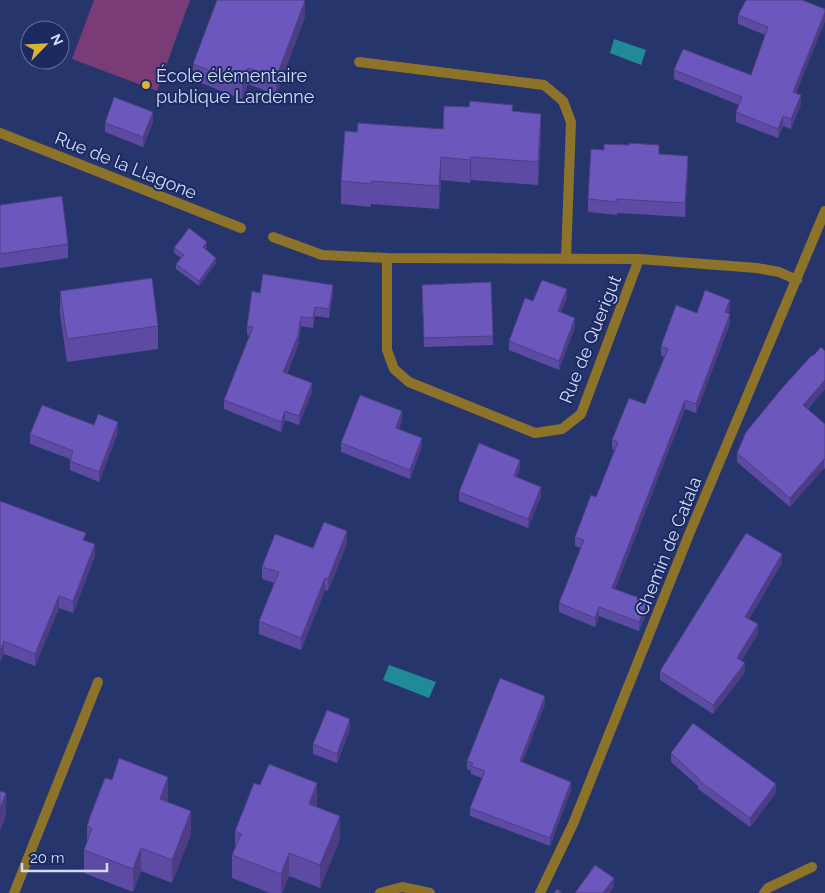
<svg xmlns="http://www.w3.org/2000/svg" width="825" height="893" font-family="Raleway,sans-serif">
<rect width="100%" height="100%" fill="#26356b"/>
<!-- green -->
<path fill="#7a3c76" d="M94 0H190L157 91 72 59Z"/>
<!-- water -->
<g fill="#208a99">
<path d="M614 39 646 50 641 65 610 53Z"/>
<path d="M389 665 436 682 429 698 383 680Z"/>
</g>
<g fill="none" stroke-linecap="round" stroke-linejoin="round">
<!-- lane -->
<path stroke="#8c7329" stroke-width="10" d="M359 62 544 85 563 101 571 122 566 258"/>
<!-- street -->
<g stroke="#8c7329" stroke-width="10">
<path d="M0 133 241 228"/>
<path d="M273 237 322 255 387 258 639 259 757 268 779 272 797 280"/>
<path d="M387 258V350L394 369 409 382 535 433 562 429 581 414 639 259"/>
<path d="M14 893 98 682"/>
<path d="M380 893 402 887 430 893"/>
<path d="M540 893 573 824 690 532 825 211"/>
<path d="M764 893 768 888 812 867"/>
</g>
</g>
<!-- wall -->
<g fill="#5d4ba3">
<path d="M825 9V21L796 93 801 104 791 129 783 126 778 138 736 122V112L739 105 674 79V70L751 75 765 35 738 24V15Z"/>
<path d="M305 17 276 95 248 84 242 99 193 80V64Z"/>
<path d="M513 111 541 137 538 185 471 180 470 183 441 180 439 209 371 204V207L341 204V181L357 132 443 129Z"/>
<path d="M153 122 143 147 105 132V123Z"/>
<path d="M659 154 688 169 685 217 617 213V215L588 212V199Z"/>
<path d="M0 205 68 244V258L0 268Z"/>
<path d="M207 247 205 249 216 263 199 286 176 269V264L181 258 174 253V248Z"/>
<path d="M491 282 493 345 424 347 422 294Z"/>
<path d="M60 291 158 326V349L67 362 60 314Z"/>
<path d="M260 293 333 294 329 318 315 316 313 328 301 326 298 346 287 374 312 392 299 425 285 420 281 432 224 409V400L250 335H247V326Z"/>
<path d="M567 298 561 312 575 327 559 370 509 350V341L533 301Z"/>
<path d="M730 309 728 313 730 323 696 413 685 409 615 589 648 610 639 631 599 616 595 627 559 612V603L581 548 575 546V537L596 497 615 450 612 449V440L645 404 664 357 661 355V346L697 313Z"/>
<path d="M825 351V389L808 409 825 424V469L824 468 790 507 737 462V453L813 356Z"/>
<path d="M402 420 399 429 422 447 410 479 341 452V443Z"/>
<path d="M94 425 118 432 99 482 70 470V459L30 444V434Z"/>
<path d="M520 469 517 477 541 496 528 528 459 501V492Z"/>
<path d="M0 501 86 541 95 556 73 613 59 608 35 666 4 654 0 663Z"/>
<path d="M347 544 328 591 325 590 301 650 259 634V621L274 583 262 579V567L313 548Z"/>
<path d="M782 563 749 619 758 634 741 661 745 672 713 714 660 680V671Z"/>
<path d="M545 704 522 762 571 790 550 846 470 816V808L482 778 471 774V771L467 769V761Z"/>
<path d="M350 729 337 763 313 754V744Z"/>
<path d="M671 753 776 793 750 827 698 789V786L671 762Z"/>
<path d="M168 800V802L191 834 172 883 141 871 133 892 84 873V850L87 842V826Z"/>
<path d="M317 806V807L340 839 320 888 289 876 282 893H270L232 878V855L235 847V831Z"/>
</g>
<!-- shaded-wall -->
<g fill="#4c3d84">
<path d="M305 1V17L276 95V78Z"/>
<path d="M825 12V21L793 101V92Z"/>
<path d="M248 68V84L242 99V83Z"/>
<path d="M801 95V104L791 129V119Z"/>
<path d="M153 112V122L143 147V137Z"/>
<path d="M541 114V137L538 185V162Z"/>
<path d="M783 116V126L778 138V129Z"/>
<path d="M688 156V169L685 217V203Z"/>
<path d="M441 157V180L439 209V186Z"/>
<path d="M471 157V180L470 183V160Z"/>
<path d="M207 242V247L203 252V247Z"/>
<path d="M216 258V263L199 286V281Z"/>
<path d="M333 285V294L329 318V309Z"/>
<path d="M567 289V298L558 320V311Z"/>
<path d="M730 300V309L725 321V312Z"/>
<path d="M315 307V316L313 328V318Z"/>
<path d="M730 314V323L696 413V404Z"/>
<path d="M301 317V326L298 346 283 382V372Z"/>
<path d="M575 318V327L559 370V361Z"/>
<path d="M825 380V389L803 414V405Z"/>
<path d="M312 383V392L299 425V416Z"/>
<path d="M685 400V409L612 597V588Z"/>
<path d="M285 411V420L281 432V422Z"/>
<path d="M402 411V420L396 437V428Z"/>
<path d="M118 422V432L99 482V472Z"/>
<path d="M422 438V447L410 479V470Z"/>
<path d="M824 459V468L790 507V498Z"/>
<path d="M520 460V469L514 485V476Z"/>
<path d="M541 487V496L528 528V519Z"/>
<path d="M347 531V544L328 591V579Z"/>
<path d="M95 544V556L73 613V601Z"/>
<path d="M782 554V563L745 626V617Z"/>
<path d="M325 578V590L301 650V638Z"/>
<path d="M59 596V608L35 666V654Z"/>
<path d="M648 601V610L639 631V622Z"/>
<path d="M599 607V616L595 627V618Z"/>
<path d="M758 624V634L737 668V658Z"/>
<path d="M4 641V654L0 663V651Z"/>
<path d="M745 663V672L713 714V705Z"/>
<path d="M545 696V704L520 769V761Z"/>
<path d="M350 719V729L337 763V754Z"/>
<path d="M168 777V800L160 822V799Z"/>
<path d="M571 782V790L550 846V838Z"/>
<path d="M317 783V806L309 827V804Z"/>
<path d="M776 784V793L750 827V818Z"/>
<path d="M6 793V816L0 832V809Z"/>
<path d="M191 811V834L172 883V860Z"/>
<path d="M340 816V839L320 888V865Z"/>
<path d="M141 848V871L133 892V869Z"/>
<path d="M289 853V876L282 893H281V874Z"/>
<path d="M614 878V887L610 893H603Z"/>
</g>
<!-- building -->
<g fill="#6c57bd" stroke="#4c3d84">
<path d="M217 0H303L305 1 276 78 248 68 242 83 193 64Z"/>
<path d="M746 0H802L825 9V12L793 92 801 95 791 119 783 116 778 129 736 112 742 97 674 70 683 49 751 75 768 27 738 15Z"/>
<path d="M114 97 153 112 143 137 105 123Z"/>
<path d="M470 101 513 105 512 111 541 114 538 162 471 157 470 160 441 157 439 186 371 181V184L341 181 345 131 357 132 358 123 443 129 444 106 469 107Z"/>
<path d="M629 143 659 145V154L688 156 685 203 617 199V202L588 199 591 149 604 150V144L629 145Z"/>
<path d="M62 196 68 244 0 254V205Z"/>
<path d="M189 228 207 242 203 247 216 258 199 281 176 264 184 255 174 248Z"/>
<path d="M263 274 333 285 329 309 315 307 313 318 301 317 298 336 283 372 312 383 299 416 285 411 281 422 224 400 253 327 247 326 252 291 260 293Z"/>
<path d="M152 278 158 326 67 339 60 291Z"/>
<path d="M542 280 567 289 558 311 575 318 559 361 509 341 525 298 533 301Z"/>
<path d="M491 282 493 336 424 338 422 285Z"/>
<path d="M705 290 730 300 725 312 730 314 696 404 685 400 612 588 648 601 639 622 599 607 595 618 559 603 584 540 575 537 591 495 596 497 618 442 612 440 629 398 645 404 668 349 661 346 676 305 697 313Z"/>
<path d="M821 347 825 351V380L803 405 825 424V460L824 459 790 498 737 453 746 432 783 387 812 355 813 356Z"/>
<path d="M360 395 402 411 396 428 422 438 410 470 341 443Z"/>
<path d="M42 405 94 425 98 414 118 422 99 472 70 461 73 451 30 434Z"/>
<path d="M479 443 520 460 514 476 541 487 528 519 459 492Z"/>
<path d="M0 501 86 533 83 540 95 544 73 601 59 596 35 654 4 641 0 651Z"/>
<path d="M324 522 347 531 328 579 325 578 301 638 259 621 279 572 262 567 275 534 313 548Z"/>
<path d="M746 533 782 554 745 617 758 624 737 658 745 663 713 705 660 671Z"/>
<path d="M500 678 545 696 520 761 571 782 550 838 470 808 485 771 471 766 473 763 467 761Z"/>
<path d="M327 710 350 719 337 754 313 744Z"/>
<path d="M693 723 776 784 750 818 698 780 699 779 671 753Z"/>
<path d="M119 758 168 777 160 799 191 811 172 860 141 848 133 869 84 850 92 828 87 826 91 814 105 778 112 780Z"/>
<path d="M269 764 317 783 309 804 340 816 320 865 289 853 281 874 232 855 241 834 235 831 254 783 260 785Z"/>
<path d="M0 791 6 793 0 809Z"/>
<path d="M595 865 614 878 603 893H575Z"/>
<path d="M557 889 562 893H554Z"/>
</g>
<!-- markers -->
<circle fill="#dbb233" stroke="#1d2a60" stroke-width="2" cx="146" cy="85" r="5"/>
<g text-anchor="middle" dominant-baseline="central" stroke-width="4" stroke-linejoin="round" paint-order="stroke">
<!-- poi labels -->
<g font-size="18" fill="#cfdcfd" stroke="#1d2a60" text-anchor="start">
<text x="156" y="75">École élémentaire<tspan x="156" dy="21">publique Lardenne</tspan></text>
</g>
<!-- street labels -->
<g font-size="18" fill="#cfdcfd" stroke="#1d2a60">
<text transform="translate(126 165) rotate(22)">Rue de la Llagone</text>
<text transform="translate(590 339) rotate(-68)">Rue de Querigut</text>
<text transform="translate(668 546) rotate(-68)">Chemin de Catala</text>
</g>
</g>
<!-- north arrow -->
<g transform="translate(45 45) rotate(66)"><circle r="24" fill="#1d2a60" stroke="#64719f"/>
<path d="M0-4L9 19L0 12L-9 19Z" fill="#dbb233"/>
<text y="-8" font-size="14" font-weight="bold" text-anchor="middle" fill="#cfdcfd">N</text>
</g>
<!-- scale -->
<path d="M22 863v8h85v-8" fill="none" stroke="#cfdcfd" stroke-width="2.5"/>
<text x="30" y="863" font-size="15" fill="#cfdcfd" stroke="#1d2a60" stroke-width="4" paint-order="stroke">20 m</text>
</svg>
